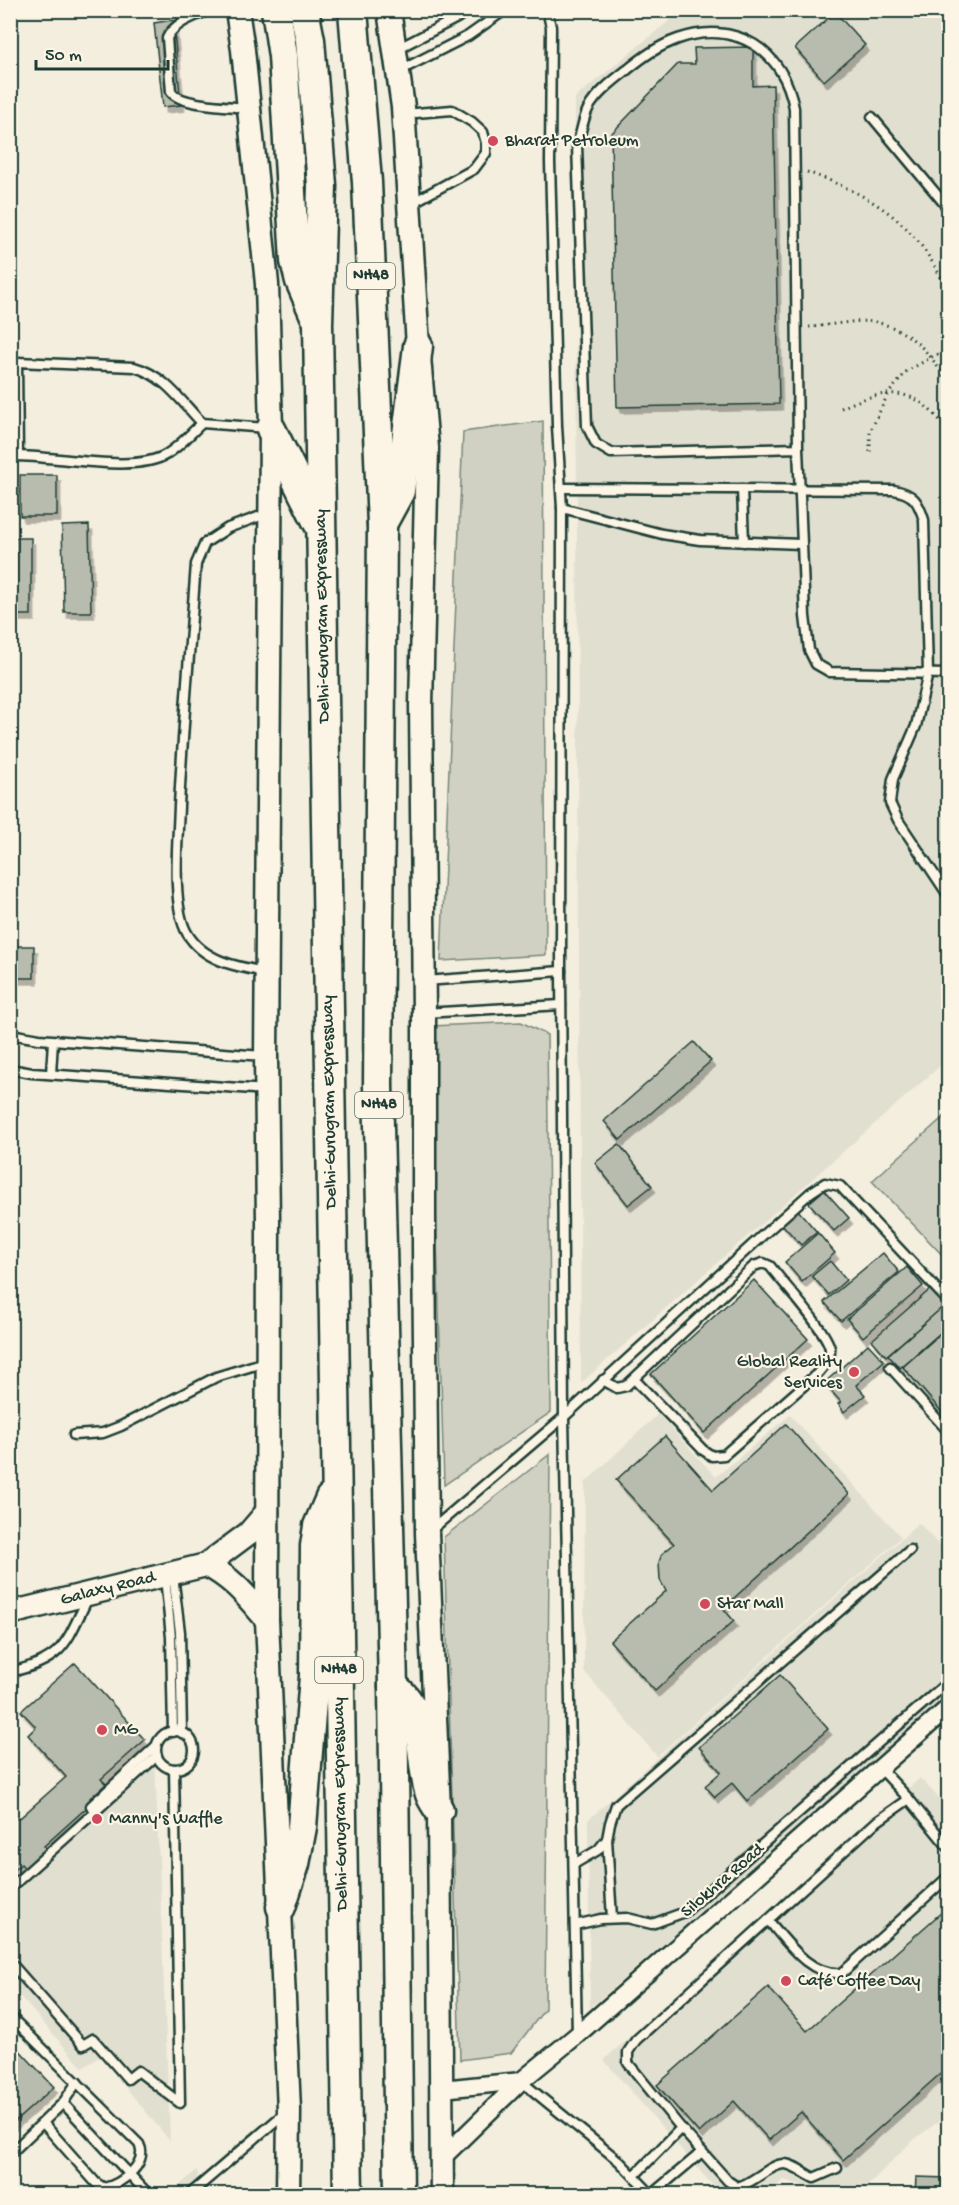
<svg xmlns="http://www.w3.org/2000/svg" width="959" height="2205" font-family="'Gochi Hand',sans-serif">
<defs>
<filter id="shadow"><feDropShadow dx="3.5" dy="6" stdDeviation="0" flood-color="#0004"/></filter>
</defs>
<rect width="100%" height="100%" fill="#f3eede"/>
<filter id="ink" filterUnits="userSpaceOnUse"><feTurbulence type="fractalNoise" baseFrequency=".0167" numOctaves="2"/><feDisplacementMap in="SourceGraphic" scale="12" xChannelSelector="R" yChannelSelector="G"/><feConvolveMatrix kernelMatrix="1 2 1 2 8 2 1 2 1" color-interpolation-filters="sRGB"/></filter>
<g filter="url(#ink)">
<!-- built -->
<g fill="#e1dfd0">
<path d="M681 11H948V1059L581 1383 575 98Z"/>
<path d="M658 1414 716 1477 790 1415 901 1537 657 1756 584 1671 585 1483Z"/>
<path d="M919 1523 948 1555V1695L590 2008 588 1820Z"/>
<path d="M155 1762 170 2141 100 2056 83 2068 11 1986 10 1895Z"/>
<path d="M920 1778 948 1808V2114L911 2142 859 2194H831L784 2180 767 2194H720L604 2060Z"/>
<path d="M197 2170 200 2194H170Z"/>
</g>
<!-- green -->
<g fill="#d0d1c2" stroke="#78877b" stroke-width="1.5">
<path d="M543 421 546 955 441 961 463 432Z"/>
<path d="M521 1022 547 1035 551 1412 444 1485 431 1026Z"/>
<path d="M948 1113V1261L872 1181Z"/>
<path d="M550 1454 545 2009 511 2053 460 2060 444 1537Z"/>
</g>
<!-- building -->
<g fill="#b8bcae" stroke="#1f3d34" stroke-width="1.5" filter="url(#shadow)">
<path d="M835 12 865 45 824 81 795 48Z"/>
<path d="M173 20 181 105 163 107 154 23Z"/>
<path d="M753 47V86L773 85 779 404 617 407 611 134 678 64H695L694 48Z"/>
<rect x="20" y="475" width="37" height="41"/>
<path d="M89 525 91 612H64L62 526Z"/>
<rect x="10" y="538" width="21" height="77"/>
<rect x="13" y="946" width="21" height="32"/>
<path d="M694 1042 711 1061 620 1140 604 1121Z"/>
<path d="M619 1144 652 1186 628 1205 595 1163Z"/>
<path d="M824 1190 849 1218 834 1231 809 1203Z"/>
<path d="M797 1209 817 1232 801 1245 780 1222Z"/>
<path d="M818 1233 835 1253 802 1282 785 1262Z"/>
<path d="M883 1253 899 1272 841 1321 824 1302Z"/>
<path d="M830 1261 846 1280 829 1295 812 1276Z"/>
<path d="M907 1267 923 1286 863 1337 847 1319Z"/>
<path d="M754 1280 808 1339 704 1433 651 1374Z"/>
<path d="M933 1287 947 1304 886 1356 872 1340Z"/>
<path d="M945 1305 948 1308V1326L900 1368 888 1355Z"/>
<path d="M948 1327V1419L903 1367Z"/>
<path d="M868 1344 884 1361 856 1385 865 1395 844 1412 838 1404 841 1402 824 1383Z"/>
<path d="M786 1424 849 1494 723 1608 734 1621 655 1691 610 1641 666 1591 660 1580 659 1562 662 1554 674 1544 616 1480 665 1436 713 1490Z"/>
<path d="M75 1663 145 1740 101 1779 106 1784 90 1798 94 1801 44 1846 49 1851 27 1871 21 1864 10 1873V1820L21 1817 66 1777 28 1735 36 1727 21 1711Z"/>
<path d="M780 1675 828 1729 747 1801 732 1783 715 1797 705 1786 721 1772 699 1747Z"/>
<path d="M943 1911 948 1917V2067L843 2160 801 2112 769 2140 734 2101 699 2133 657 2085 768 1987 807 2031Z"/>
<path d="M10 2040 54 2087 10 2126Z"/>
<path d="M946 2146H948V2173L944 2172Z"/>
<path d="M916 2177 948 2178V2194H915Z"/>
</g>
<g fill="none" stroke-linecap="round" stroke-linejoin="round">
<!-- lane casing -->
<g stroke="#1f3d34" stroke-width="13">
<g id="lane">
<path d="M209 10C194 17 175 22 167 38L171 92C182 106 231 106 249 108"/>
<path d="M547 10 551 27 550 162 557 426 562 508 561 971 564 1417 577 2034"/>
<path d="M395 50 457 18 468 10"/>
<path d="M399 71 468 36 505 10"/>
<path d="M404 114 452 110 472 122 483 132 486 143V153L474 169 410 204"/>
<path d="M872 117 948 208"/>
<path d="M798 448 611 453 596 444 587 426 577 145C581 134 583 119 588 109 596 94 614 80 627 70 643 57 658 46 678 39 735 19 784 50 794 108L798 448 805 616 809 650 816 664 830 672 948 674"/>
<path d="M18 455 17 362 134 367C164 375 181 401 202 423L266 428"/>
<path d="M10 456C50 454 135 475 167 454 180 446 191 433 202 423"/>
<path d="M561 488 894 490C914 494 918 501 924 520L928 673 916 726 893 779 890 803 898 820 948 895"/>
<path d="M742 489 744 542"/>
<path d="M562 508 662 534 700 540 801 544"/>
<path d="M266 972C237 967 203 961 187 933 171 905 178 839 179 806 183 725 190 645 196 564L205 543 228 528 269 513"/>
<path d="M425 981 561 971"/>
<path d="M424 1013 561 1005"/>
<path d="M10 1034 39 1039 264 1056"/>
<path d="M10 1069 32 1073 266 1090"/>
<path d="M51 1074 53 1041"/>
<path d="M890 1367 948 1431"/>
<path d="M603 1380 617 1388 626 1386 754 1266 763 1263 770 1266C782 1282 828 1332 830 1349 831 1359 824 1366 818 1373L724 1455 712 1456 703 1450 634 1379"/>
<path d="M74 1435 103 1433 121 1426 216 1377 265 1362"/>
<path d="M430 1531 564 1417 763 1235 810 1193 825 1183 840 1186 948 1301"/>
<path d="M173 1575 180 1632 182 1733"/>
<path d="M165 1577 171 1637 173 1732"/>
<path d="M10 1672C65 1660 66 1642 89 1596"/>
<circle cx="175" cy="1750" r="19"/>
<path d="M880 1768 909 1799"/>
<path d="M91 1806 156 1746"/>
<path d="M607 1839 612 1918"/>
<path d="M574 1864 598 1850 607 1839 610 1823 616 1805 910 1550"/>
<path d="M10 1888 157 1756"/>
<path d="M768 1920C788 1943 809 1976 842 1973L948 1877"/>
<path d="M575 1925 601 1919 627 1918 652 1924 685 1912 948 1682"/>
<path d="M10 1962 83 2045 93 2039 128 2079 138 2071 180 2103 174 1769"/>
<path d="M10 2016 139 2144C149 2164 121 2184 104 2188L96 2183 44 2124"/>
<path d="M521 2081 619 2161 651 2194"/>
<path d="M63 2103 148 2194"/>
<path d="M681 2128 728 2181 737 2187C753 2184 770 2164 784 2164 794 2164 805 2174 814 2178L837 2168"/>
<path d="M10 2154 63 2103 77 2082"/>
<path d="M634 2176 681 2128 628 2063V2052L636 2040 875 1823 909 1799 948 1847"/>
<path d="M190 2194 286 2112"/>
<path d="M652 2194 702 2152"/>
</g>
</g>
<!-- street casing -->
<g stroke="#1f3d34" stroke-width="21">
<g id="street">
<path d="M442 2089 521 2081"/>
<path d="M442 2158 521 2081 577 2035 948 1708"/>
</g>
</g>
<!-- secondary casing -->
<g stroke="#1f3d34" stroke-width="27">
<g id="secondary">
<path d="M237 10 243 50 267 284 271 429 266 1056 268 1222 267 1620 289 2110 288 2194"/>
<path d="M389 10 403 107 418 346 427 448 421 706 424 1013V1247L427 1533 439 1810 442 2194"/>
<path d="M206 1565C233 1578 248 1598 267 1620"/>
<path d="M10 1613 206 1565 249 1533 267 1512"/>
</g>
</g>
<!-- highway casing -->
<g stroke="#1f3d34" stroke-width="33">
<g id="highway">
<path d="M276 10 283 56 295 261 300 281 315 316"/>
<path d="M304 10 310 40 322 185 318 324 348 2194"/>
<path d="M353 10 367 182 382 525 378 1086 393 1686 399 2194"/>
<path d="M271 429 318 523"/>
<path d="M382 524 400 491 418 346"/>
<path d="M393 1686C430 1713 417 1755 430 1794 432 1800 436 1805 439 1810"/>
<path d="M281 1907 295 1864 302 1827 314 1676 315 1546 318 1526 330 1498"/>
</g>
</g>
<!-- path -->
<g stroke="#1f3d34" stroke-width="3" stroke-dasharray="1.5 4.5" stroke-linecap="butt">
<path d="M807 172C844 185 883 203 910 232 926 249 937 270 948 290"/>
<path d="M809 327C828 326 856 319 875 322 910 329 932 354 948 384"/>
<path d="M841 408C864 398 890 387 915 399 927 405 938 419 948 428"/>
<path d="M870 452V432L888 394 907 371 932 357 948 350"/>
</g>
<!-- lane -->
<use href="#lane" stroke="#fcf5e5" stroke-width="8"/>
<!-- street -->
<use href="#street" stroke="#fcf5e5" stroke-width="16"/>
<!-- secondary -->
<use href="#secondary" stroke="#fcf5e5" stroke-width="22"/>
<!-- highway -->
<use href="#highway" stroke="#fcf5e5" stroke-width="28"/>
</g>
</g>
<!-- markers -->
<g fill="#d1495b" stroke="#fcf5e5" stroke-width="2">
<circle cx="493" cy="141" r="6"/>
<circle cx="854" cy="1372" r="6"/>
<circle cx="705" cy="1604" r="6"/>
<circle cx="102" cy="1730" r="6"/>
<circle cx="97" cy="1819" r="6"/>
<circle cx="786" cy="1981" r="6"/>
</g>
<g text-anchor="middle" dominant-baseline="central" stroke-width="4.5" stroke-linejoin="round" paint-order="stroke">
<!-- shield labels -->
<g fill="#fcf5e5" stroke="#617469" stroke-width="1.5">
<rect x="347" y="263" width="48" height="26" rx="4.5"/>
<rect x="355" y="1092" width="48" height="26" rx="4.5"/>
<rect x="315" y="1657" width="48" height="26" rx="4.5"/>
</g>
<g font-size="16" font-weight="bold" fill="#1f3d34">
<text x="371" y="276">NH48</text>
<text x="379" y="1105">NH48</text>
<text x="339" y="1670">NH48</text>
</g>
<!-- poi labels -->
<g font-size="18" fill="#1f3d34" stroke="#fcf5e5" text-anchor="start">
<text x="505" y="141">Bharat Petroleum</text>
<text x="842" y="1362" text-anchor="end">Global Reality<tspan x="842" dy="21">Services</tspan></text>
<text x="717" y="1604">Star Mall</text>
<text x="114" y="1730">MG</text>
<text x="109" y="1819">Manny's Waffle</text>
<text x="798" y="1981">Café Coffee Day</text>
</g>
<!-- street labels -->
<g font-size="18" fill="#1f3d34" stroke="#fcf5e5">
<text transform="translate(323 616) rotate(-91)">Delhi-Gurugram Expressway</text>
<text transform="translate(330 1102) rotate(-91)">Delhi-Gurugram Expressway</text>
<text transform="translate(108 1589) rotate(-14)">Galaxy Road</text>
<text transform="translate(341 1804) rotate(-91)">Delhi-Gurugram Expressway</text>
<text transform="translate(723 1881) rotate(-41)">Silokhra Road</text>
</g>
</g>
<!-- margin -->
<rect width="959" height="2205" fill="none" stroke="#fcf5e5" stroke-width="36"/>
<rect x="18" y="18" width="923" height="2169" fill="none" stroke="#1f3d34" stroke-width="2" filter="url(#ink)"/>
<!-- scale -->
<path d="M36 60v9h132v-9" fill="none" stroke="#1f3d34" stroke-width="3"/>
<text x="45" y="60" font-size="18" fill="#1f3d34" stroke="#fcf5e5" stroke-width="4.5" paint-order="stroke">50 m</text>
</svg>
